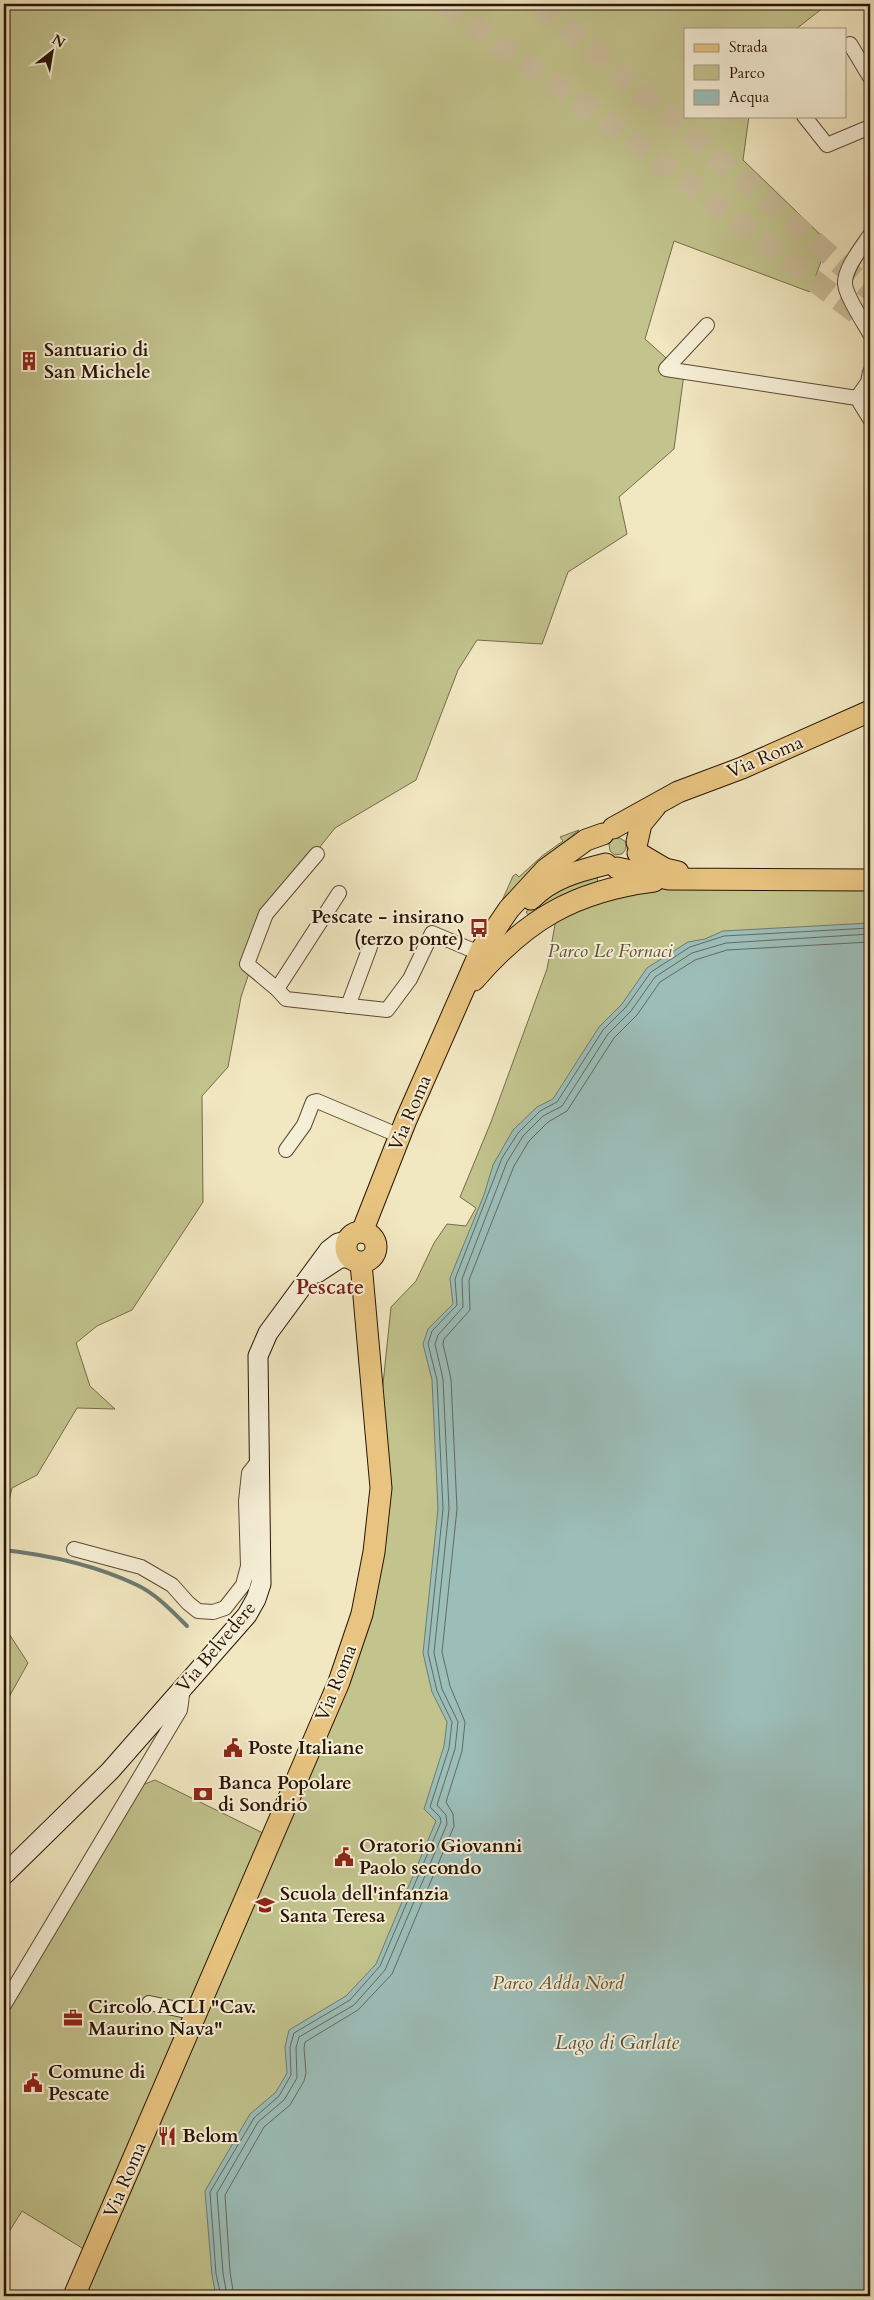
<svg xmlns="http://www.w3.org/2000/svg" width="874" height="2300" font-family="Cardo,serif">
<rect width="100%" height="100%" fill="#f1e7c1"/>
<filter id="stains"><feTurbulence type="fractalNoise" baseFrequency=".004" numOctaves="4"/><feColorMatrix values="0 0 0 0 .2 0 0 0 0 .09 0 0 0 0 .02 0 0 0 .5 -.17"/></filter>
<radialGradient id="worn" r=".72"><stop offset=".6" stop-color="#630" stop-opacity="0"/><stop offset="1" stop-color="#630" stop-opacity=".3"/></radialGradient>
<!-- green -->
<g fill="#c2c38d" stroke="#756c48">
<path d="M4 4H828L796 29H685V116H749L743 160 828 242 810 292 674 241 645 339 684 374 674 449 619 497 627 534 568 572 542 644 477 640 458 670 416 780 335 828 271 908 241 997 228 1067 202 1096 203 1202 132 1310 97 1326 76 1343 90 1386 115 1409 77 1408 37 1475 12 1488 4 1521Z"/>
<path d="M579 830 547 856 501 903 513 876 516 874 519 877 542 856 563 841 560 837Z"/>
<path d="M613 838H620L626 842V849L622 854 615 855 610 851 609 844Z"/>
<path d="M597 876 598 887 531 919 526 912 544 895Z"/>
<path d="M870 880V2296H75L95 2256 22 2211 4 2240V2010L137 1787 155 1780 263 1833 284 1832 335 1719 382 1560V1394L391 1307 416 1281 434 1243 447 1224 466 1226 476 1208 460 1197 491 1122 547 969 556 919 595 897 681 885Z"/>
<path d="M4 1626 28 1663 4 1706Z"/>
</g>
<!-- water -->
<path fill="#9cbeb9" stroke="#6e7a71" d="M870 923V2296H216L212 2275 205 2191 250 2114 276 2092 287 2073 285 2047 289 2030 346 1996 376 1964 436 1821 424 1809 444 1746 447 1722 432 1692 423 1653 438 1509 432 1380 423 1344 428 1329 453 1304 450 1278 484 1195 493 1165 513 1130 537 1107 553 1099 599 1027 622 1004 647 968 688 942 705 939 723 931Z"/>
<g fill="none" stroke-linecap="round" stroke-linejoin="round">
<!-- shore -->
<g stroke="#626a5e" stroke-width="1">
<path d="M221 2296 216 2274 210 2192 254 2118 279 2096 291 2075 290 2047 294 2033 350 2000 380 1966 441 1822 440 1817 430 1807 449 1748 452 1722 437 1691 428 1653 443 1509 437 1380 428 1344 432 1331 457 1305 455 1279 502 1158 518 1133 540 1111 557 1102 603 1030 626 1007 651 972 690 947 724 936 870 928"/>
<path d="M227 2296 223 2273 217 2193 258 2122 284 2100 297 2078 296 2048 299 2037 354 2005 385 1970 447 1824 446 1815 437 1805 455 1749 458 1722 442 1689 434 1653 449 1509 443 1379 435 1344 438 1335 463 1307 462 1279 507 1162 523 1136 543 1116 562 1106 608 1034 631 1011 655 977 692 953 726 943 870 934"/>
<path d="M234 2296 230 2272 225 2195 264 2127 290 2105 304 2081 306 2073 304 2048 305 2042 358 2010 392 1974 454 1826 453 1814 446 1802 462 1751 465 1722 450 1686 442 1652 457 1509 451 1379 443 1344 444 1339 470 1310 469 1280 514 1166 529 1141 548 1122 567 1111 614 1038 637 1015 660 982 695 960 727 950 870 942"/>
</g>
<!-- stream -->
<path stroke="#6e7a71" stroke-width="4" d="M4 1550C49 1555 95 1565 137 1585 156 1594 172 1611 187 1626"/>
<!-- trunk-tunnel -->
<g stroke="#c9bd9b" stroke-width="22" stroke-dasharray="22 11" stroke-linecap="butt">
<path d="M442 4 619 130 869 323"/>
<path d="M539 4 870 290"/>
</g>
<!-- minor casing -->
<g stroke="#5a4a33" stroke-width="16">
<g id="minor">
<path d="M850 44 870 77"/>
<path d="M804 116 827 145 870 127"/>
<path d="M870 235C862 247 844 269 845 284 846 296 864 323 870 334"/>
<path d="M707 325 666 369 857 398 870 419"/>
<path d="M857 398 868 382 870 372"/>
<path d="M339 893 277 989 286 999 387 1010 410 979 432 933 479 953"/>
<path d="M277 989 247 964 266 914 317 854"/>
<path d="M348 1006 370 947"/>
<path d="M286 1150 304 1125 313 1102 317 1101 400 1136"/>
<path d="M74 1549 141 1567 172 1585 188 1603 198 1611 213 1612 225 1608 243 1585 248 1566 246 1501 249 1473 260 1459"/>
<path d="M149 2003 196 2013"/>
<path d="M4 2005 180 1710 183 1688"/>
</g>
</g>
<!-- secondary casing -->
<g stroke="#281504" stroke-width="21">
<g id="secondary">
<path d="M317 1273 340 1258H350"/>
<path d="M4 1875 110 1771 247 1615 256 1599 261 1584 258 1356 268 1333 329 1250 338 1243 347 1241"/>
</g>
</g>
<!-- primary casing -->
<g stroke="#281504" stroke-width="23">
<g id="primary">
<path d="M613 828 678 792 742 768 870 711"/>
<path d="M637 842 641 824 655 807"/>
<path d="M638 853 665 869 678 872"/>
<path d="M617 868 669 879 870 880"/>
<path d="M531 899C551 878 578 871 606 864"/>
<path d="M474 980C526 920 574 891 654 881"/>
<circle cx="361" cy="1247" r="15"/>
<path d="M362 1232 406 1120 481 950 509 909 546 869 586 840 603 834"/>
<path d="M74 2296 339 1682 362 1614 374 1552 381 1488 361 1263"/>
</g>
</g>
<!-- minor -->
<use href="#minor" stroke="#f6efd7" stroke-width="14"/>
<!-- secondary -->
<use href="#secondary" stroke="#f6efd7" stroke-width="19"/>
<!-- primary -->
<use href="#primary" stroke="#e8c480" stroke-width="21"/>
</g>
<!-- icons -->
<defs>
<g id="building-bare" transform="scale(1.5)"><path d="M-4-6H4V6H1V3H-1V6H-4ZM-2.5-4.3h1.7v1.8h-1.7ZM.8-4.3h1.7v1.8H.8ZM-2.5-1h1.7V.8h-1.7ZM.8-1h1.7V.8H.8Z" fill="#8f2418" stroke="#f6efd7" stroke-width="2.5" paint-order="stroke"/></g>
<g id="bus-bare" transform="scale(1.5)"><path d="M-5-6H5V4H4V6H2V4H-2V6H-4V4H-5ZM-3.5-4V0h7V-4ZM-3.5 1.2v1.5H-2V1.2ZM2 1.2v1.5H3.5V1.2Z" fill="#8f2418" stroke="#f6efd7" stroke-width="2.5" paint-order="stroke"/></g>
<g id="civic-bare" transform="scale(1.5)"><path d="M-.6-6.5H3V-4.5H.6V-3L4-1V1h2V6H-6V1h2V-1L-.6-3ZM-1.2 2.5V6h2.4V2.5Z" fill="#8f2418" stroke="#f6efd7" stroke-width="2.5" paint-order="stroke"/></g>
<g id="bank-bare" transform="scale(1.5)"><path d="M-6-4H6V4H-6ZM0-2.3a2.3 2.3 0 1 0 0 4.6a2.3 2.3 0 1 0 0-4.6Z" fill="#8f2418" stroke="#f6efd7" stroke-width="2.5" paint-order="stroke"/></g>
<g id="school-bare" transform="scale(1.5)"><path d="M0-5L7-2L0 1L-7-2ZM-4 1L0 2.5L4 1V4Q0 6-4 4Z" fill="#8f2418" stroke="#f6efd7" stroke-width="2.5" paint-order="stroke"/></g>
<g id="office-bare" transform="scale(1.5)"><path d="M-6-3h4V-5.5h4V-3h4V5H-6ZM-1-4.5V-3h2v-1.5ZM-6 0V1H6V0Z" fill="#8f2418" stroke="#f6efd7" stroke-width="2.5" paint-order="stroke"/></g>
<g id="restaurant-bare" transform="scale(1.5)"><path d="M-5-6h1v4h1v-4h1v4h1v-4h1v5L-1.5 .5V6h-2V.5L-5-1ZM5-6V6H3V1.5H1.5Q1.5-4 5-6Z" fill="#8f2418" stroke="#f6efd7" stroke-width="2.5" paint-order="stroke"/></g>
</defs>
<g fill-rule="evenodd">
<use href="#building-bare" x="29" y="361"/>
<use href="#bus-bare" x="479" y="928"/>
<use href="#civic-bare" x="233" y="1748"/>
<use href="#bank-bare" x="203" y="1794"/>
<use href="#civic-bare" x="344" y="1857"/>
<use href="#school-bare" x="265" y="1905"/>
<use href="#office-bare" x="73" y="2018"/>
<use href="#civic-bare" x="33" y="2083"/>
<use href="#restaurant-bare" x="167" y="2136"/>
</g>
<g text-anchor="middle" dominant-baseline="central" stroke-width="4" stroke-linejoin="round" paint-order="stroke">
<!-- poi labels -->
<g font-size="19" font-weight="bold" fill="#281504" stroke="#f6efd7" text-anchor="start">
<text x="44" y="350">Santuario di<tspan x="44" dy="22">San Michele</tspan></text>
<text x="464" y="917" text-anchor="end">Pescate - insirano<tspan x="464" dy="22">(terzo ponte)</tspan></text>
<text x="248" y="1748">Poste Italiane</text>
<text x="218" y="1783">Banca Popolare<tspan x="218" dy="22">di Sondrio</tspan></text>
<text x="359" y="1846">Oratorio Giovanni<tspan x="359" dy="22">Paolo secondo</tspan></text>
<text x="280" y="1894">Scuola dell'infanzia<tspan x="280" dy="22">Santa Teresa</tspan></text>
<text x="88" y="2007">Circolo ACLI "Cav.<tspan x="88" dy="22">Maurino Nava"</tspan></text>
<text x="48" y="2072">Comune di<tspan x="48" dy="22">Pescate</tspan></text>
<text x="182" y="2136">Belom</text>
</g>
<!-- street labels -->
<g font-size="19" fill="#281504" stroke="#f6efd7">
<text transform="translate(765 757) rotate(-23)">Via Roma</text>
<text transform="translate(410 1113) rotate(-67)">Via Roma</text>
<text transform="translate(216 1647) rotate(-50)">Via Belvedere</text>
<text transform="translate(336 1683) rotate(-68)">Via Roma</text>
<text transform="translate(125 2180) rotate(-67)">Via Roma</text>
</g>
<!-- park labels -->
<g font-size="19" font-style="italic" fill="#5e5234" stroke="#f6efd7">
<text x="610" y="951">Parco Le Fornaci</text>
<text x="558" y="1983">Parco Adda Nord</text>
</g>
<!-- water labels -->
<g font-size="20" font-style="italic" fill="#515043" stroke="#f6efd7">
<text x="617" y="2042">Lago di Garlate</text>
</g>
<!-- quarter labels -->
<g font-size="21" font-weight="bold" fill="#7a1f14" stroke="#f6efd7">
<text x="330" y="1287">Pescate</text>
</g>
</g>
<!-- margin -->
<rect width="874" height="2300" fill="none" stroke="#f1e7c1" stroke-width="20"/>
<rect x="5" y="5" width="864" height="2290" fill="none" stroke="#281504" stroke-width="2.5"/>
<rect x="10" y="10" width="854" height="2280" fill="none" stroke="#281504"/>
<!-- legend -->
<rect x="684" y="28" width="162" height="90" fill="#f6efd7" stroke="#a49883"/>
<rect x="694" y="44" width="25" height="8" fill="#e8c480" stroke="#a49883"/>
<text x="729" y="52" font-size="15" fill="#281504">Strada</text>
<rect x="694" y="65" width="25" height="15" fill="#c2c38d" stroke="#a49883"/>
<text x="729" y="78" font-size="15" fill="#281504">Parco</text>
<rect x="694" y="90" width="25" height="15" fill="#9cbeb9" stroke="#a49883"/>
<text x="729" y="102" font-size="15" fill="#281504">Acqua</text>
<!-- north arrow -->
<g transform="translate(52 52) rotate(31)" stroke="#f6efd7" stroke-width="4" paint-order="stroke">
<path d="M0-4L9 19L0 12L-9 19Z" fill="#281504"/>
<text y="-8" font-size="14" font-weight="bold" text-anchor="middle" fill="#281504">N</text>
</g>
<rect width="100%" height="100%" filter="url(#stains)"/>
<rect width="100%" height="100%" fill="url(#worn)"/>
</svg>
